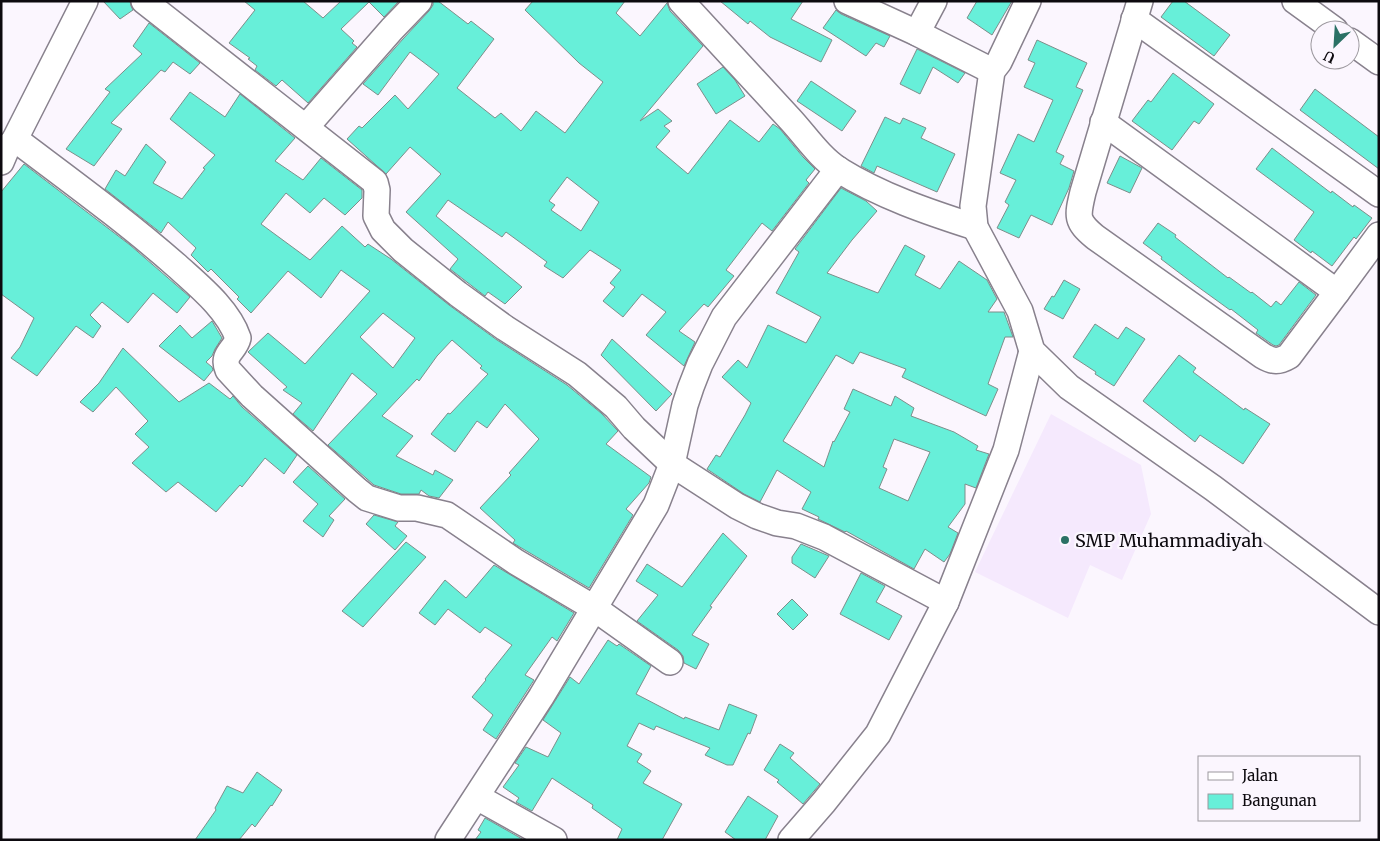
<svg xmlns="http://www.w3.org/2000/svg" width="1380" height="841" font-family="Merriweather,serif">
<rect width="100%" height="100%" fill="#fbf6fe"/>
<!-- built -->
<path fill="#f5e9fd" d="M1051 414 1141 465 1151 514 1122 580 1090 565 1068 618 975 572Z"/>
<!-- building -->
<g fill="#67efd9" stroke="#7d8e8a" fill-rule="evenodd">
<path d="M103 1H130L131 6 133 10 120 19Z"/>
<path d="M244 1H303L323 18 341 1H399L384 17 369 2 341 29 354 41 352 43 357 47 308 103 282 80 276 86 255 70 257 66 248 59 250 58 229 43 255 10Z"/>
<path d="M433 1H438L468 24 471 21 494 39 457 88 495 118 501 113 521 131 536 111 565 133 603 82 579 63 525 10 533 1H625L616 13 640 36 667 3 670 11 703 46 640 121 658 109 672 121 664 126 670 131 656 147 688 174 730 120 759 142 773 124 780 129 803 157 815 169 806 180 809 183 772 231 762 223 726 270 734 276 708 307 704 304 679 331 695 342 684 366 646 335 666 312 642 294 623 317 603 301 615 287 610 283 621 270 590 250 563 278 544 266 547 262 506 232 502 237 448 200 436 216 522 287 505 304 488 292 485 296 450 269 458 259 406 212 441 174 410 147 386 174 347 139 359 126 362 128 395 95 408 109 439 74 410 52 378 95 363 84 403 39 429 11 433 5ZM567 177 599 202 581 231 551 210 555 205 549 201Z"/>
<path d="M720 1H803L791 19 832 40 821 62 770 37 750 21 748 24Z"/>
<path d="M977 1H1012L992 35 967 18Z"/>
<path d="M1173 1H1184L1230 35 1214 56 1161 17Z"/>
<path d="M836 10 841 14 890 36 884 47 876 43 866 56 823 28Z"/>
<path d="M149 23 200 63 190 74 173 62 165 72 161 70 111 123 122 129 94 166 66 149 110 92 105 89 142 54 133 46Z"/>
<path d="M1037 40 1087 63 1076 87 1083 90 1056 152 1064 156 1060 164 1074 171 1069 188 1052 225 1031 215 1019 238 997 228 1009 205 1005 202 1016 180 1000 173 1018 134 1034 142 1053 100 1024 87 1035 63 1028 60Z"/>
<path d="M917 49 965 73 958 83 933 67 920 94 900 84Z"/>
<path d="M723 67 735 80 745 96 716 114 697 84Z"/>
<path d="M1173 73 1214 104 1199 124 1194 121 1172 150 1132 121 1148 100 1151 102Z"/>
<path d="M811 81 856 111 842 131 797 101Z"/>
<path d="M1315 89 1379 137V169L1300 110Z"/>
<path d="M190 92 225 117 240 94 295 138 275 161 303 180 321 158 362 190V198L345 215 324 198 310 213 286 193 261 224 310 260 342 226 365 247 368 244 391 259 449 305 497 340 567 385 601 413 618 431 606 444 651 477 649 483 626 509 633 515 589 588 513 543 515 540 480 508 511 475 509 473 539 439 505 404 487 428 477 421 455 452 431 434 448 413 450 414 488 374 480 368 482 366 452 340 437 356 419 381 417 379 382 416 413 436 396 456 433 475 435 470 453 480 439 498 429 496 421 490 419 494H401L374 485 328 445 377 394 352 373 313 431 293 414 302 403 283 390 287 387 248 352 268 333 305 364 370 291 341 270 321 298 288 271 251 313 237 299 239 297 211 269 208 272 191 255 196 248 168 222 161 233 105 189 116 170 125 176 146 144 166 162 153 183 182 199 205 169 203 168 215 155 170 119ZM383 313 415 338 393 368 360 337Z"/>
<path d="M885 117 900 124 903 118 926 128 921 138 955 154 937 192 877 166 874 173 861 166Z"/>
<path d="M1272 148 1331 193 1332 191 1353 207 1354 205 1372 218 1356 239 1354 237 1332 266 1312 251 1311 253 1294 240 1314 212 1256 169Z"/>
<path d="M1120 156 1142 168 1130 193 1107 183Z"/>
<path d="M24 164 130 245 190 297 177 313 153 293 128 323 102 302 90 315 101 326 93 338 76 326 37 376 11 358 20 347 34 318 1 294V192Z"/>
<path d="M841 188 866 201 877 211 852 240 827 273 878 293 905 245 925 256 915 275 940 289 959 261 987 280 997 299 988 312H1004L1013 337H1005L988 384 998 389 986 416 902 377 906 369 860 352 853 364 836 355 783 441 824 467 833 441 834 442 850 412 844 409 853 389 891 406 895 396 914 408 911 416 954 432 978 446 976 450 989 454 976 488 965 484V504L948 527 958 533 950 554 944 562 925 549 914 569 846 531 845 532 818 519 819 517 802 509 811 492 777 470 760 502 744 494 707 469 716 455 720 457 745 415 751 403 722 377 738 360 747 368 768 325 806 343 821 317 776 293 799 252 795 249ZM894 439 930 452 908 501 879 488 887 469 883 467Z"/>
<path d="M1158 223 1176 235 1175 237 1228 278 1229 277 1251 293 1252 292 1271 307 1276 301 1281 305 1299 282 1316 295 1279 345 1276 346 1273 345 1256 333 1258 330 1231 309 1230 310 1194 284 1161 259 1162 257 1143 243Z"/>
<path d="M1064 280 1080 289 1063 319 1044 309 1052 296 1054 297Z"/>
<path d="M212 321 222 338 215 349 212 356 206 362 212 367 213 370 204 381 159 346 180 325 192 338Z"/>
<path d="M1095 324 1118 339 1126 327 1145 339 1114 386 1095 374 1096 372 1073 357Z"/>
<path d="M612 339 672 394 656 411 601 355Z"/>
<path d="M123 348 179 402 209 383 230 399 233 396 242 407 297 455 284 474 265 458 242 487 240 485 216 512 178 482 166 492 132 463 149 447 135 434 148 421 116 387 93 412 80 402 99 383Z"/>
<path d="M1179 355 1196 368 1193 372 1244 410 1245 408 1270 424 1243 464 1200 435 1195 442 1143 401Z"/>
<path d="M308 466 345 499 329 516 334 520 323 537 303 521 318 504 293 482Z"/>
<path d="M374 515 398 522 395 526 407 536 395 550 366 524Z"/>
<path d="M723 533 747 556 710 606 712 607 692 635 709 644 696 669 684 663 683 656 678 650 637 621 658 595 636 581 647 564 682 587Z"/>
<path d="M406 542 426 557 363 627 342 611Z"/>
<path d="M801 544 829 556 815 578 792 563V557Z"/>
<path d="M494 565 574 613 557 641 552 637 525 675 534 680 496 739 483 730 493 715 472 697 486 680 485 679 512 645 485 627 480 633 448 609 435 625 419 613 445 580 466 598Z"/>
<path d="M861 573 885 586 876 602 902 616 889 640 840 614Z"/>
<path d="M792 599 808 615 793 630 777 614Z"/>
<path d="M608 640 617 646 619 644 651 666 636 694 684 719 685 717 719 730 729 704 757 715 750 734 748 733 733 765H727L705 755 710 748 656 726 654 730 639 723 627 746 642 754 637 762 651 771 643 783 682 804 662 840H617L622 829 592 808 593 805 552 778 532 811 516 802 519 798 503 787 519 765 515 763 526 747 548 757 561 733 543 720 570 677 579 684Z"/>
<path d="M780 744 794 753 790 758 820 784 803 804 777 782 779 780 764 770Z"/>
<path d="M257 772 282 790 272 806 271 805 255 827 252 824 239 840H195L216 810 215 808 227 786 243 793Z"/>
<path d="M748 796 778 816 765 840H736L725 832Z"/>
<path d="M485 818 524 840H475L481 832 478 830Z"/>
</g>
<g fill="none" stroke-linecap="round" stroke-linejoin="round">
<!-- minor casing -->
<g stroke="#88818d" stroke-width="28">
<g id="minor">
<path d="M144 1 375 182 377 190 376 216 383 230 403 250 458 294 505 328 577 374 616 407 634 428 672 464 737 506 757 516 777 523 796 526 824 537 946 602"/>
<path d="M681 1C717 40 753 79 789 118 805 135 819 157 839 170 881 196 928 212 975 227"/>
<path d="M847 1 917 33 992 71"/>
<path d="M1028 1 999 62 992 71 973 206 975 227 1020 311 1032 351 1069 387 1213 488 1379 612"/>
<path d="M1140 1 1083 192C1077 217 1076 221 1095 237L1263 356C1273 362 1279 362 1289 356L1337 292 1379 235"/>
<path d="M1295 1 1335 30"/>
<path d="M1134 19 1379 194"/>
<path d="M917 33 934 1"/>
<path d="M1350 41 1379 62"/>
<path d="M1103 122 1337 292"/>
<path d="M306 127 392 29 419 1"/>
<path d="M14 141 19 142C72 182 127 222 177 266 199 286 228 309 238 338 235 351 221 354 228 370L252 396 357 490 367 498 399 508H417L447 515 516 562 594 608 670 662"/>
<path d="M1 162 7 148 14 141 85 1"/>
<path d="M477 797 554 840"/>
<path d="M448 840 541 697 656 505 672 464 685 405 691 387 700 364 724 317 838 169"/>
<path d="M791 840 824 802 878 734 946 602 1006 450 1032 351"/>
</g>
</g>
<!-- minor -->
<use href="#minor" stroke="#fff" stroke-width="25"/>
</g>
<!-- markers -->
<circle fill="#2b7165" stroke="#fbf6fe" stroke-width="2" cx="1065" cy="540" r="5"/>
<g text-anchor="middle" dominant-baseline="central" stroke-width="4.5" stroke-linejoin="round" paint-order="stroke">
<!-- poi labels -->
<g font-size="18" fill="#0d0a0f" stroke="#fbf6fe" text-anchor="start">
<text x="1075" y="540">SMP Muhammadiyah</text>
</g>
</g>
<!-- border -->
<rect width="1380" height="841" fill="none" stroke="#0d0a0f" stroke-width="5"/>
<!-- legend -->
<rect x="1198" y="756" width="162" height="65" fill="#fbf6fe" stroke="#9c989e"/>
<rect x="1208" y="772" width="25" height="8" fill="#ffffff" stroke="#9c989e"/>
<text x="1242" y="781" font-size="15" fill="#0d0a0f">Jalan</text>
<rect x="1208" y="794" width="25" height="15" fill="#67efd9" stroke="#9c989e"/>
<text x="1242" y="806" font-size="15" fill="#0d0a0f">Bangunan</text>
<!-- north arrow -->
<g transform="translate(1335 45) rotate(205)"><circle r="24" fill="#fbf6fe" stroke="#9c989e"/>
<path d="M0-4L9 19L0 12L-9 19Z" fill="#2b7165"/>
<text y="-8" font-size="14" font-weight="bold" text-anchor="middle" fill="#0d0a0f">U</text>
</g>
</svg>
